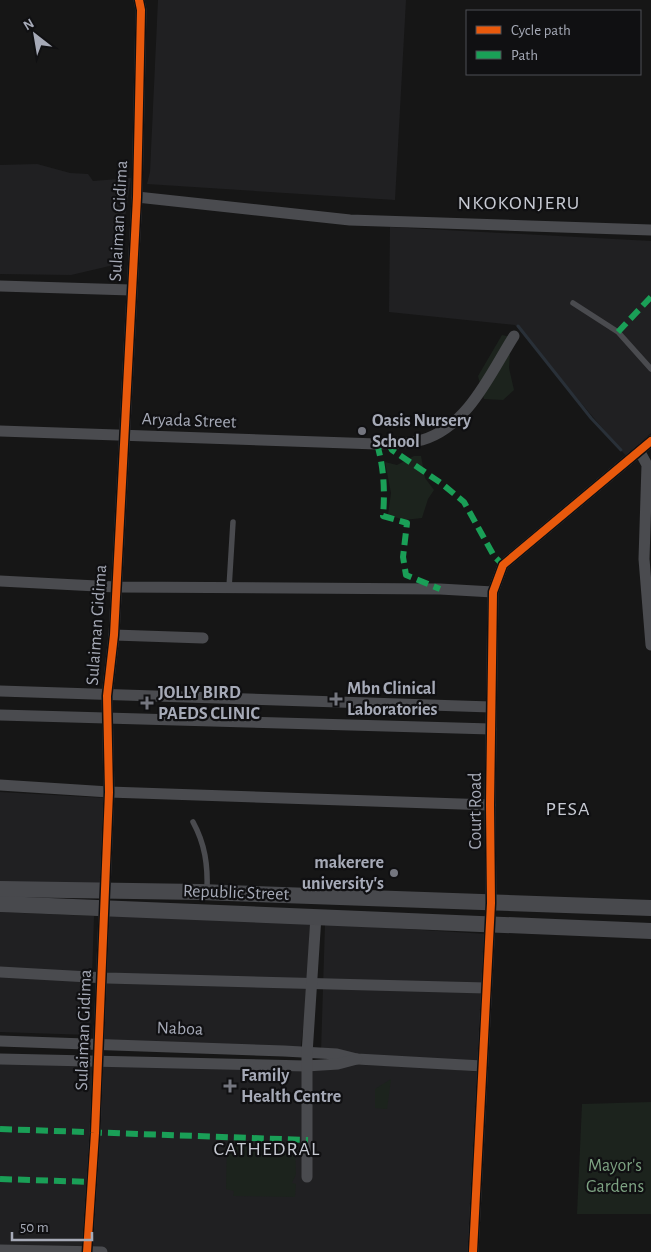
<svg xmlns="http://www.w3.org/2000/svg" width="651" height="1252" font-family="'Alegreya Sans',sans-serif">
<rect width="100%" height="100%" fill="#161616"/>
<!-- built -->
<g fill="#202022">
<path d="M158 0H406L395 200 147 184 150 172Z"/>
<path d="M37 164 70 173 88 174 93 181 131 178 118 264 71 275 0 274V165Z"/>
<path d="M390 227 651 241V433L626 456 515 325 389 312Z"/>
<path d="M0 792 106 798 105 887 0 883Z"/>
<path d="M104 911 310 924 309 983 300 1052 99 1042Z"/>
<path d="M0 912 94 916 90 1035 0 1032Z"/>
<path d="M325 924 487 934 479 1061 321 1053Z"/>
<path d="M0 1059 334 1064 425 1067 481 1072 473 1252H101L0 1248Z"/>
</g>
<!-- green -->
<g fill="#1c231d">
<path d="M502 335 511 337 509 368 514 390 503 400 484 399 478 376Z"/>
<path d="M414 456H421L425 478 434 490 428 499 422 518 404 520 388 515 391 493 385 462 397 465Z"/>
<path d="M391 1079 387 1109 375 1108V1089Z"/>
<path d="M651 1102V1214H577L582 1104Z"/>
<path d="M227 1143 295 1147 296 1174 292 1183 296 1184 295 1197 233 1196 234 1191 226 1189Z"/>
</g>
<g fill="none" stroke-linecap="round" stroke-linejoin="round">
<!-- stream -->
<path stroke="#293038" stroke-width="3" d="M518 326 591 418 621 450"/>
<!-- lane -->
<g stroke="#4a4b4f" stroke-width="5.5">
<path d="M573 303 618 332 651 369"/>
<path d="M229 588 233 522"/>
<path d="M193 822C205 844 208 865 207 891"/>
</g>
<!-- street -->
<g stroke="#4a4b4f" stroke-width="11">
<path d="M137 197 350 220 651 230"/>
<path d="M0 286 131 290"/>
<path d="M0 431 377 444C392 443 408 444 422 440 468 427 491 372 514 336"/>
<path d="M640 452 647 465 644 559 651 645"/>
<path d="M0 581 116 587 440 589 493 592"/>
<path d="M114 635 203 638"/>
<path d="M0 691 491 707"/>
<path d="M0 715 491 729"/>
<path d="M0 785 109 792 490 805"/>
<path d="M0 972 107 978 486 988"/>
<path d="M0 1041 284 1051 337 1054 357 1059 482 1066"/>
<path d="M0 1059 306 1066 338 1064 357 1059"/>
<path d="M307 1177V1054L316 916"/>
<path d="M0 1250 102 1252"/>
<path d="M87 1252 95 1133 109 792 107 696 114 635 137 197 141 10 139 0"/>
<path d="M473 1252 491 903 490 805 493 592 503 565 651 441"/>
</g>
<!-- secondary -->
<g stroke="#48494d" stroke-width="16">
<path d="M0 889 200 892 651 908"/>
<path d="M0 904 651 931"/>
</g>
<!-- quiet -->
<g stroke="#1a9f57" stroke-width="6" stroke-dasharray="12 6" stroke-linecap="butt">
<path d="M618 332 651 297"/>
<path d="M388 443 392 450 441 483 464 502 494 556 503 565"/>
<path d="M377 444C384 468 385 491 383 516L407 523 403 557 406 575 440 589"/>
<path d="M0 1129 308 1140"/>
<path d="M0 1179 92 1182"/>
</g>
<!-- cycleway casing -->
<g stroke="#101012" stroke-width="11">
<g id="cycleway">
<path d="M87 1252 95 1133 109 792 107 696 114 635 137 197 141 10 139 0"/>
<path d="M473 1252 491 903 490 805 493 592 503 565 651 441"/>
</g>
</g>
<!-- cycleway -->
<use href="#cycleway" stroke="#e8590c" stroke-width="8"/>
</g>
<!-- markers -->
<g fill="#74767f" stroke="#101012" stroke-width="2">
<circle cx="362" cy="431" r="5"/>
<path d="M333.5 691.5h5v5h5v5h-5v5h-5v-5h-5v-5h5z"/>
<path d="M144.5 695.5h5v5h5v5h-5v5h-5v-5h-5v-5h5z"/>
<circle cx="394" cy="873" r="5"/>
<path d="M227.5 1078.5h5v5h5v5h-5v5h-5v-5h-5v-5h5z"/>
</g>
<g text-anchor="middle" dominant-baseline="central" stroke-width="4.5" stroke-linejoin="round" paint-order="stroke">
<!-- street labels -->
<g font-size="18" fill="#a6aab7" stroke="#101012">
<text transform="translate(119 221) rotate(-87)">Sulaiman Gidima</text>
<text transform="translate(189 421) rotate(2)">Aryada Street</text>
<text transform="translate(97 625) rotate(-86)">Sulaiman Gidima</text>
<text transform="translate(476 811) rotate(-90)">Court Road</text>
<text transform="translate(236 893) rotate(2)">Republic Street</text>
<text transform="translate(180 1029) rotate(2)">Naboa</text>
<text transform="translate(84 1030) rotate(-88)">Sulaiman Gidima</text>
</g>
<!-- poi labels -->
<g font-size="18" font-weight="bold" fill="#a6aab7" stroke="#101012" text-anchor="start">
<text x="372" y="421">Oasis Nursery<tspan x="372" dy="21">School</tspan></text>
<text x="347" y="689">Mbn Clinical<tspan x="347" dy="21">Laboratories</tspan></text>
<text x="158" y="693">JOLLY BIRD<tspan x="158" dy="21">PAEDS CLINIC</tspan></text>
<text x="384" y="863" text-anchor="end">makerere<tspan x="384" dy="21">university's</tspan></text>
<text x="241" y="1076">Family<tspan x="241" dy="21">Health Centre</tspan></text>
</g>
<!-- park labels -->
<g font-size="18" fill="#7da282" stroke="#101012">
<text x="615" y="1166">Mayor's<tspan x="615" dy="21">Gardens</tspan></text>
</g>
<!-- quarter labels -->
<g font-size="20" letter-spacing="1" fill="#c7cad3" stroke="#101012">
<text x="519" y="203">NKOKONJERU</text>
<text x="568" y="809">PESA</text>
<text x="267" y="1149">CATHEDRAL</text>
</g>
</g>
<!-- legend -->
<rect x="466" y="10" width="175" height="65" fill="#101012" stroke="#4c4e54"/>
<rect x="476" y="26" width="25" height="8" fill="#e8590c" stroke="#4c4e54"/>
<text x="511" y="35" font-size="15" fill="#a6aab7">Cycle path</text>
<rect x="476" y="51" width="25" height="8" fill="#1a9f57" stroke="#4c4e54"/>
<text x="511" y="60" font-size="15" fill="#a6aab7">Path</text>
<!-- north arrow -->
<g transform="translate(35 35) rotate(329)" stroke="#101012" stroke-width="4" paint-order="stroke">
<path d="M0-4L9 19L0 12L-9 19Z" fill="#a6aab7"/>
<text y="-8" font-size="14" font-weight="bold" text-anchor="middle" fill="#a6aab7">N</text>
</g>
<!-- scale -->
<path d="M12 1232v8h80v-8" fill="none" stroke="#a6aab7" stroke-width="2.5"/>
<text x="20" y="1232" font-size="15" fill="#a6aab7" stroke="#101012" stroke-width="4" paint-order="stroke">50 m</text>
</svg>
